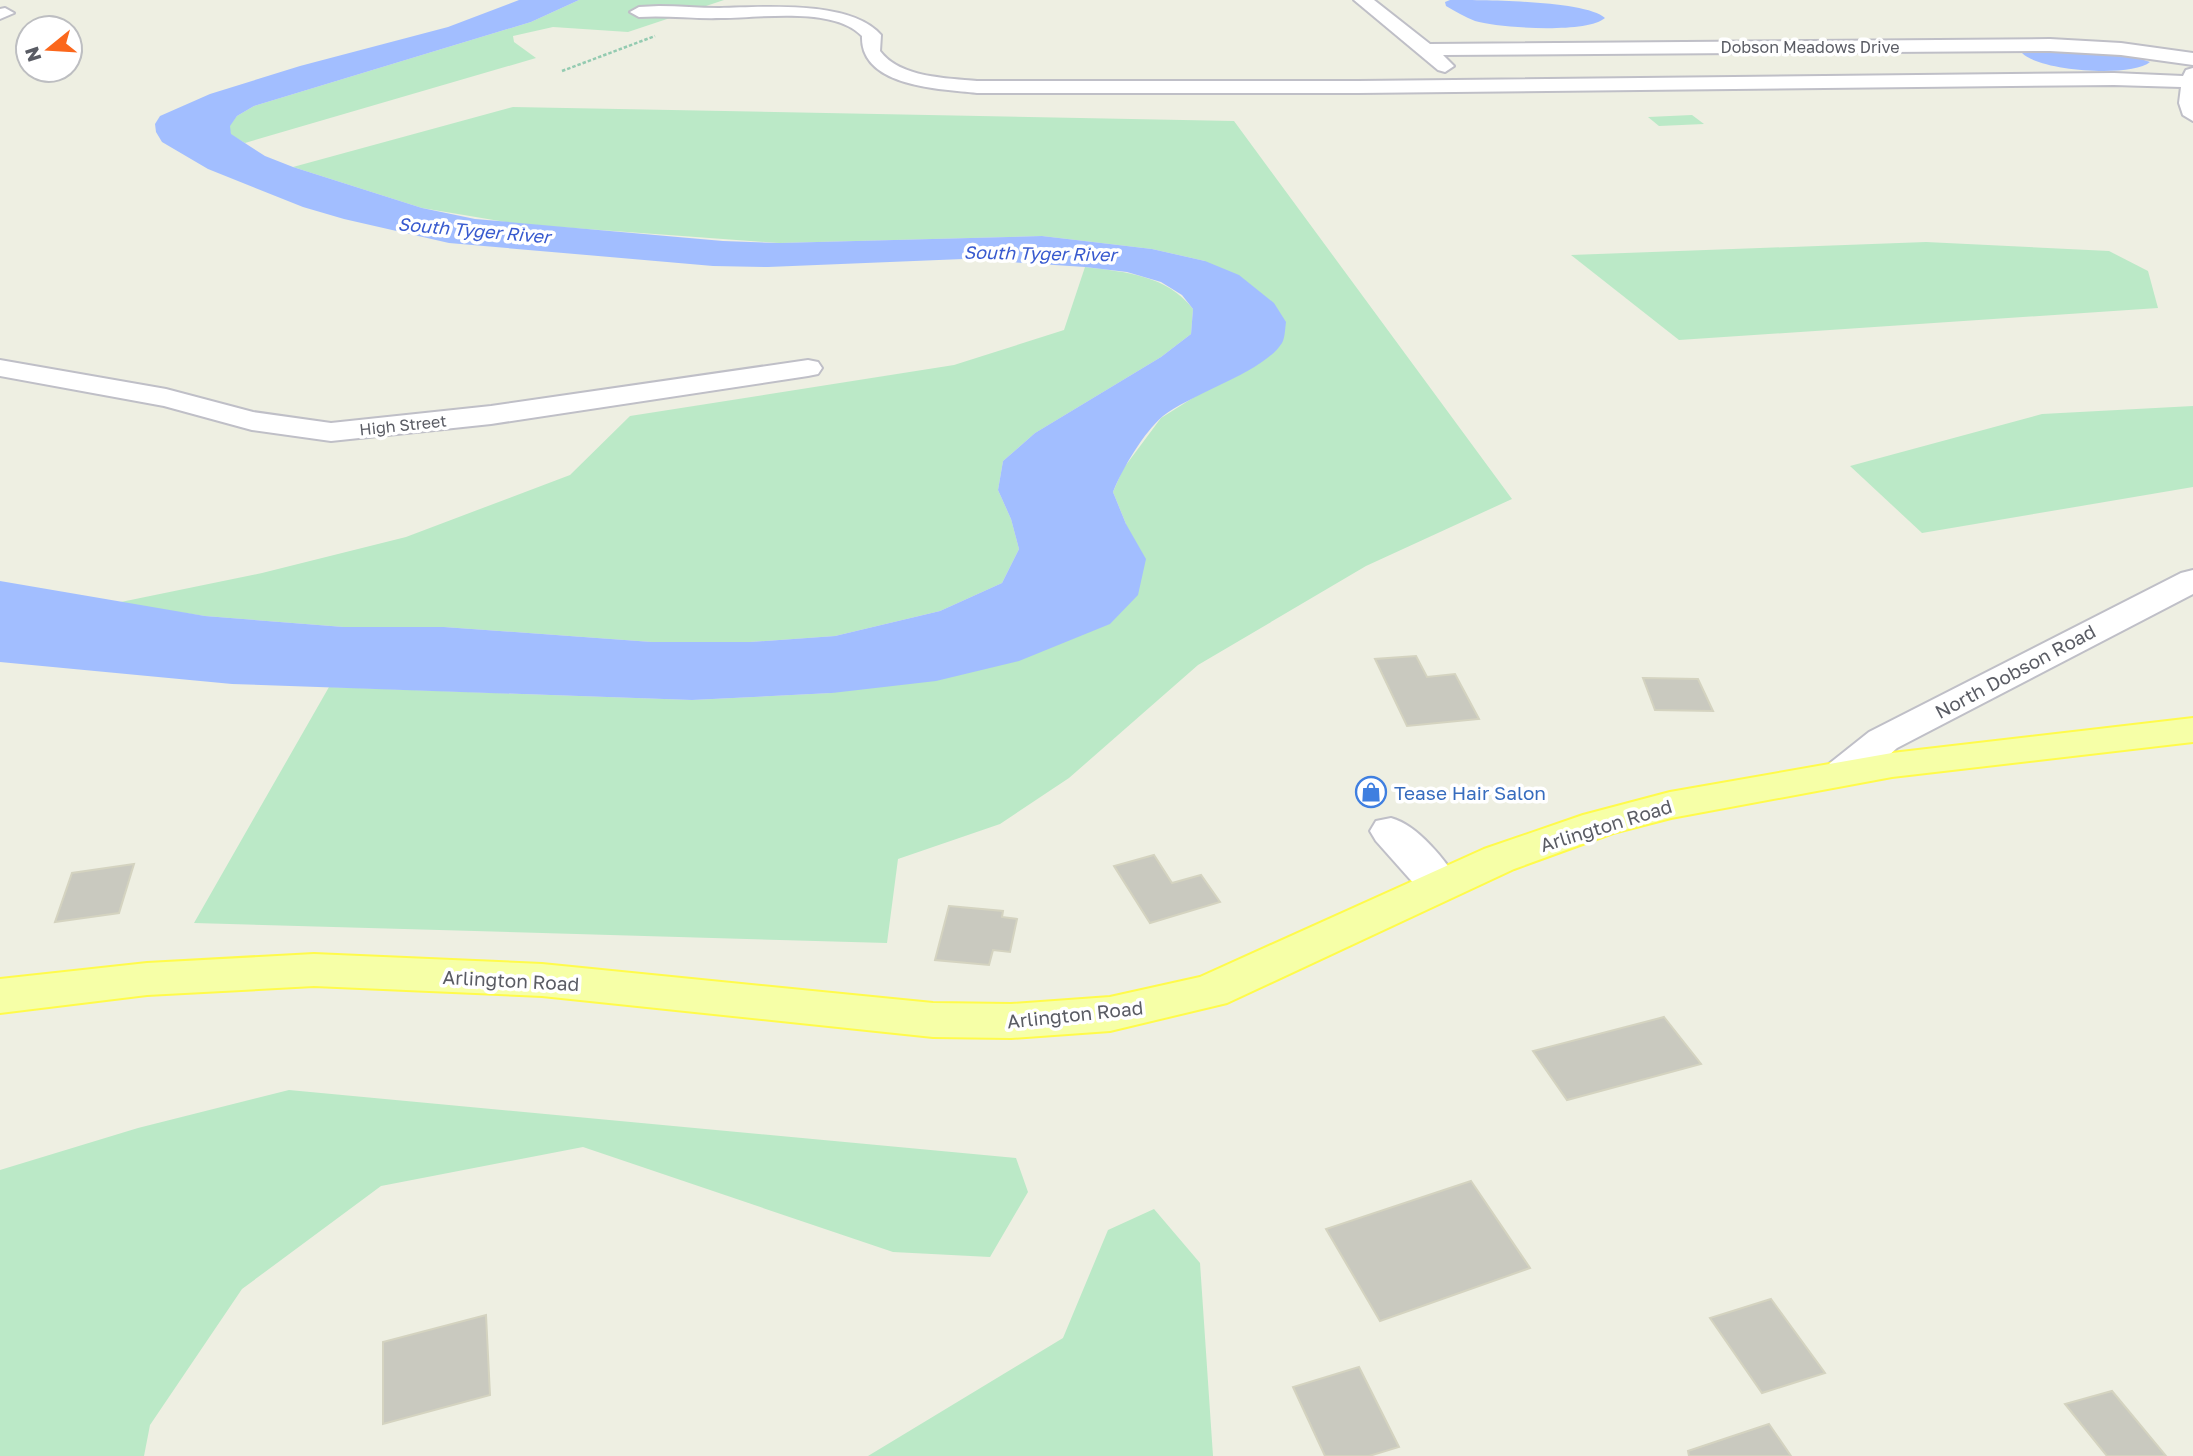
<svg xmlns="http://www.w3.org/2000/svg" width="2193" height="1456" font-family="'Golos Text',sans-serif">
<rect width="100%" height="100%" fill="#eeefe2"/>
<!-- green -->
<g fill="#bbe9c7">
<path d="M579 0H724L628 32 553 27 513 36 514 42 536 58 245 143 231 135 229 126 237 116 254 106 531 22Z"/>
<path d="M513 107 1234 121 1512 499 1366 566 1198 665 1069 778 1000 824 898 859 887 943 194 923 329 687 692 700 832 693 1126 524 1113 492 1123 469 1161 418 1196 396 1205 261 1152 249 1042 236 779 243 518 224 422 208 293 167Z"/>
<path d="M1692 115 1704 124 1659 126 1648 117Z"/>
<path d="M1926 242 2109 251 2148 271 2158 308 1679 340 1571 255Z"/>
<path d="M1085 267C1125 272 1167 275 1193 309L1191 334 1161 357 1035 433 1003 461 998 490 1011 519 1019 549 1002 583 940 611 835 636 750 642H652L444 627H344L205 616 116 603 262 573 406 537 570 475 630 416 954 365 1064 330Z"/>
<path d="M2193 406V487L1922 533 1850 466 2042 414Z"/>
<path d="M289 1090 1016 1158 1028 1192 990 1257 893 1252 583 1147 381 1186 242 1289 150 1425 144 1456H0V1170L138 1128Z"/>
<path d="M1154 1209 1200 1263 1213 1456H868L1063 1338 1108 1230Z"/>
</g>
<!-- water -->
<g fill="#a2beff">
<path d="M519 0H579L531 22 254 106 237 116 230 126 231 134 265 156 293 167 422 208 475 219 723 241 779 243 1042 236 1152 249 1205 261 1239 275 1274 303 1286 322C1285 329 1285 338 1282 343 1264 372 1193 393 1163 416 1144 432 1122 469 1113 492L1126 524 1146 559 1138 595 1110 624 1019 661 936 681 832 693 692 700 232 684 0 662V581L205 616 344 627H444L652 642H750L835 636 940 611 1002 583 1019 549 1011 519 998 490 1003 461 1035 433 1161 357 1191 334 1193 309 1182 295 1161 282 1127 272 1085 267 963 259 768 267 713 266 449 243 344 219 303 207 208 169 162 142 156 132 155 124 160 116 210 94 300 66 448 27Z"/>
<path d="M1450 0C1480 0 1586 0 1605 18 1587 34 1499 28 1475 21 1465 17 1455 11 1446 6L1445 2Z"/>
<path d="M2069 50 2132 56 2150 62C2131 78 2039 71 2022 53Z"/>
</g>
<!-- building -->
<g fill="#c9c9bf" stroke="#d4d3c0" stroke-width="2">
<path d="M1416 656 1427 677 1455 674 1479 719 1407 726 1375 659Z"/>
<path d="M1643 678 1698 679 1713 711 1655 710Z"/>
<path d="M1154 855 1172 883 1201 875 1220 902 1150 923 1114 866Z"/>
<path d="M134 864 119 913 55 922 72 873Z"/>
<path d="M949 906 1003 911 1002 917 1017 919 1010 952 993 950 989 965 935 960Z"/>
<path d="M1664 1017 1701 1064 1567 1100 1533 1051Z"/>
<path d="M1471 1181 1530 1268 1380 1321 1326 1229Z"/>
<path d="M1771 1299 1825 1373 1762 1393 1710 1318Z"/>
<path d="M486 1315 490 1395 383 1424V1342Z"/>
<path d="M1359 1367 1399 1447 1369 1456H1325L1293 1387Z"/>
<path d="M2112 1391 2166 1456H2107L2065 1404Z"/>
<path d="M1769 1424 1791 1456H1689L1688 1451Z"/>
</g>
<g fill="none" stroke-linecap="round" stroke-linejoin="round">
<!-- minor casing -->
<g stroke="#bfbfc7" stroke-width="4">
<g id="minor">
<path d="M1354 0H1374L1430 44 2050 39 2121 43 2193 53V65L2121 55 2050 51 1443 55 1454 66 1445 72 1438 70Z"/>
<path d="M659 6C679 6 699 8 719 8 765 7 851 0 881 35L880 51C900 78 947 78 977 81H1358L2114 73 2183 76 2186 70 2193 68V121L2183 115 2179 103 2181 87 2114 85 1358 93H977C940 89 860 87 862 36 834 6 759 18 721 18 693 19 666 15 639 17L630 12 639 7Z"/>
<path d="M5 8 14 13 0 19V9Z"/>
<path d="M0 360 166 389 253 412 331 423 491 406 808 360 818 362 822 368 818 374 808 376 491 424 331 441 252 430 164 406 0 376Z"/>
<path d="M2193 570V594L1897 748C1876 766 1859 788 1830 781L1824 772 1830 763 1869 732 2181 573Z"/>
<path d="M1391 818C1418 825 1446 861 1461 885L1454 895 1439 900 1424 895 1376 841 1370 831 1376 821Z"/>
</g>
</g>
<!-- major casing -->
<g stroke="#fffb4b" stroke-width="4">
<path id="major" d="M2193 718V742L1892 777 1671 818 1613 833 1514 869 1227 1003 1110 1031 1011 1038 933 1037 542 996 314 986 147 995 0 1013V979L147 963 314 954 542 964 933 1003 1011 1004 1110 997 1200 977 1484 849 1583 815 1670 792 1892 753Z"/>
</g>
<!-- path -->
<path stroke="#94cbb1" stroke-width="2.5" stroke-dasharray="3.5 2" stroke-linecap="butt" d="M562 71 655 36"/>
<!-- minor -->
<use href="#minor" fill="#fff" fill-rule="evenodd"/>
<!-- major -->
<use href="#major" fill="#f6ffa7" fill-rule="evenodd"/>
</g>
<!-- icons -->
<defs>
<g id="shop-ring" transform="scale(1.575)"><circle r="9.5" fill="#fff" stroke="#3f7fe0" stroke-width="1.5"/><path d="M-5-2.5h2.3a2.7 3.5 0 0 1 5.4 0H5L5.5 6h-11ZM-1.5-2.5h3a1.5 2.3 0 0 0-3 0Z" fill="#3f7fe0"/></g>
</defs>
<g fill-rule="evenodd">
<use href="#shop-ring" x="1371" y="792"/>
</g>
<g text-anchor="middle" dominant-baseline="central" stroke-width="7" stroke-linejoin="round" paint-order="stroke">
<!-- far-street labels -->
<g font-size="16" fill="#5a5c64" stroke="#fff">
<text x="1810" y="47">Dobson Meadows Drive</text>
<text transform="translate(403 425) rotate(-6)">High Street</text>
</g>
<!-- far-water labels -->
<g font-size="18" font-style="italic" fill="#385acf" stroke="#fff">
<text transform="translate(474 230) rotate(5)">South Tyger River</text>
<text transform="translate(1040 253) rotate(1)">South Tyger River</text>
</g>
<!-- street labels -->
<g font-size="19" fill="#5a5c64" stroke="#fff">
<text transform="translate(2015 671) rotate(-28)">North Dobson Road</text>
<text transform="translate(1606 825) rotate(-17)">Arlington Road</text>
<text transform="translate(511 980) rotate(3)">Arlington Road</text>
<text transform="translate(1075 1014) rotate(-6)">Arlington Road</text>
</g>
<!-- shop labels -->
<g font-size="19" fill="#366cbe" stroke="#fff" text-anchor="start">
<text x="1394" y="792">Tease Hair Salon</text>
</g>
</g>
<!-- north arrow -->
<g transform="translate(49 49) rotate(252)"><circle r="33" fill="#ffffff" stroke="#bdbec1" stroke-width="2"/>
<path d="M0-5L12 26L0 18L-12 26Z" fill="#fb671c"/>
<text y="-10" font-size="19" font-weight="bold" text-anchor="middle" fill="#5a5c64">N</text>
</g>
</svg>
